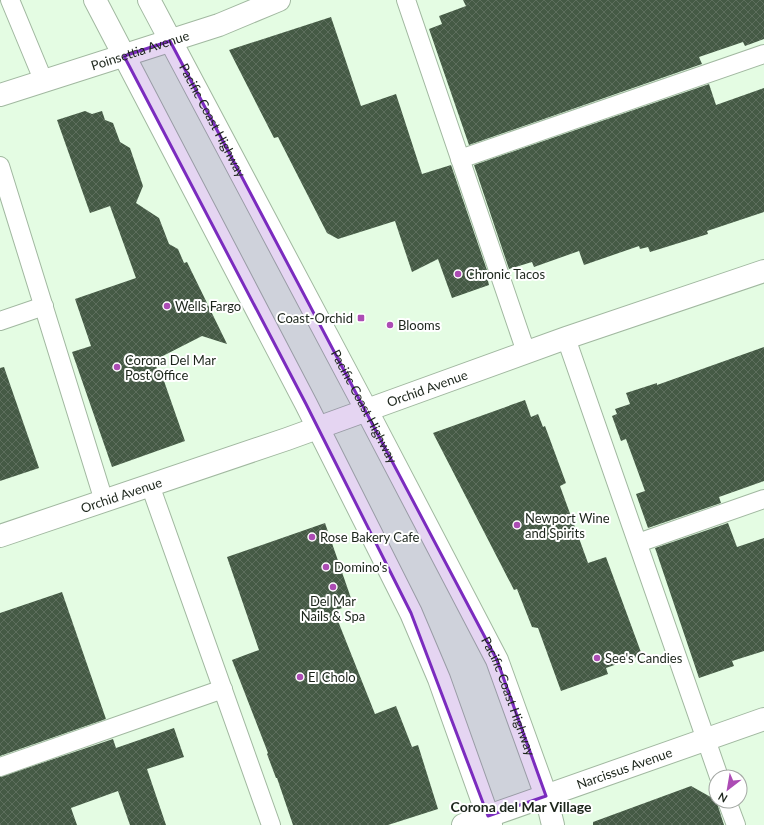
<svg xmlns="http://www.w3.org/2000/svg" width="764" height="825" font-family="Lato,sans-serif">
<defs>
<pattern id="building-cross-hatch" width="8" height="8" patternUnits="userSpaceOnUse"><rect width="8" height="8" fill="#455a45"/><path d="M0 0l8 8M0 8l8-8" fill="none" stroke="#5d6e5d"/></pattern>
</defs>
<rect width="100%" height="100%" fill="#e4fce3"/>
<!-- building -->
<g fill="url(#building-cross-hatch)">
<path d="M463 0H764V39L745 46 743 42 699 57 702 64 469 145 429 29 442 24 439 16 466 6Z"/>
<path d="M331 17 361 106 396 94 422 174 451 165 489 276 487 277 489 285 452 298 438 259 412 272 395 221 338 239 327 233 278 137 274 138 229 50Z"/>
<path d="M709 84 716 105 764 88V212L707 231 708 234 650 252 648 247 640 249 639 246 584 265 579 251 534 267 532 262 509 269 474 165Z"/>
<path d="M85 111 92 114 102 111 105 120 113 123 120 142 130 148 143 186 136 203 159 218 169 244 178 249 184 263 187 262 227 344 202 336 153 361 164 381 185 441 112 467 72 352 91 346 75 299 136 278 110 206 90 213 57 120Z"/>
<path d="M764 347V481L719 497 721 503 648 528 636 494 645 491 626 439 621 441 612 416 617 414 615 409 630 404 626 393 657 383V385Z"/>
<path d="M4 367 39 468 0 481V368Z"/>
<path d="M525 400 531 417 538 414 543 427 545 426 566 483 560 486 588 563 606 557 642 655 606 668 608 674 561 691 538 628 532 627 517 589 514 590 433 433Z"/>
<path d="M325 523 353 604 334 611 375 714 396 706 412 747 418 745 438 809 388 825H293L277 778H276L267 754 268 753 232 660 259 650 227 557Z"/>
<path d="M728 523 737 547 764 538V651L732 661 734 666 699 678 655 548Z"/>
<path d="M62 592 106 719 0 756V613Z"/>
<path d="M174 728 184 757 147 769 166 825H130L118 791 71 808 77 825H0V777L113 739 116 748Z"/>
<path d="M691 786 716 800 724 825H593V822Z"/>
</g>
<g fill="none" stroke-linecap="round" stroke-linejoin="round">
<!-- service casing -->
<g stroke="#a1b8a0" stroke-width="20">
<g id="service">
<path d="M10 0 44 82"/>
<path d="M406 0 526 352"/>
<path d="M460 159 764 54"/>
<path d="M0 166 104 501"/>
<path d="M0 321 44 306"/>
<path d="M566 338 719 777"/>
<path d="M150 485 271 825"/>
<path d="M638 543 764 499"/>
<path d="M0 767 223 689"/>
<path d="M727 801 736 825"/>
</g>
</g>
<!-- minor casing -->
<g stroke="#a1b8a0" stroke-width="24">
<g id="minor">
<path id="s1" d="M0 95 219 25 279 0"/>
<path id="s2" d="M0 536 287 439 566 338 764 271"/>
<path id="s3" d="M463 825 764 719"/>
</g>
</g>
<!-- trunk casing -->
<g stroke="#a1b8a0" stroke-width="24">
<g id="trunk">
<path d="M95 0 306 404 411 613 439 679 491 825"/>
<path id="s4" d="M149 0 367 411 497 660 546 796 553 825"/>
</g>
</g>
<!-- service -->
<use href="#service" stroke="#fff" stroke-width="18"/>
<!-- minor -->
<use href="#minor" stroke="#fff" stroke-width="22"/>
<!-- trunk -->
<use href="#trunk" stroke="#fff" stroke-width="22"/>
</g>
<!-- marked area -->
<path fill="#7b2cbf" fill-opacity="0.2" stroke="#7b2cbf" stroke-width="3" stroke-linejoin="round" d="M170 41 497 660 546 796 488 816 411 613 306 404 124 56Z"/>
<!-- markers -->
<g fill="#ac4cb4" stroke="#fff" stroke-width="1.5">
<circle cx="458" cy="274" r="4"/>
<circle cx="167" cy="306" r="4"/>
<rect x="357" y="314" width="8" height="8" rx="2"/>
<circle cx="390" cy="325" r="4"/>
<circle cx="117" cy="367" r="4"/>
<circle cx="517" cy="525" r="4"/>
<circle cx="312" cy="537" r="4"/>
<circle cx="326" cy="567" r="4"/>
<circle cx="333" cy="587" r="4"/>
<circle cx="597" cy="658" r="4"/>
<circle cx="300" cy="677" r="4"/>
</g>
<g text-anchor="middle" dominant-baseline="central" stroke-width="4" stroke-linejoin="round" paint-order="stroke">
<!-- street labels -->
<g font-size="13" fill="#1c251b" stroke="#fff">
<text stroke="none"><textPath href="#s1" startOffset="147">Poinsettia Avenue</textPath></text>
<text stroke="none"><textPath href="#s4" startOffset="136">Pacific Coast Highway</textPath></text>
<text stroke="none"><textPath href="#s2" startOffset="452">Orchid Avenue</textPath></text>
<text stroke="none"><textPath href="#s4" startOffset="460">Pacific Coast Highway</textPath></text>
<text stroke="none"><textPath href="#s2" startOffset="128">Orchid Avenue</textPath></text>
<text stroke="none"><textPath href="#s4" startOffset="784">Pacific Coast Highway</textPath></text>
<text stroke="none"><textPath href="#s3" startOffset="171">Narcissus Avenue</textPath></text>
</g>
<!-- poi labels -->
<g font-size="13" fill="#1c251b" stroke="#fff" text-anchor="start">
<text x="466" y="274">Chronic Tacos</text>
<text x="175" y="306">Wells Fargo</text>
<text x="353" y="318" text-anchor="end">Coast-Orchid</text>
<text x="398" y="325">Blooms</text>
<text x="125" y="360">Corona Del Mar<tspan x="125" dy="15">Post Office</tspan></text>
<text x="525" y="518">Newport Wine<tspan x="525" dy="15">and Spirits</tspan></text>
<text x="320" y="537">Rose Bakery Cafe</text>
<text x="334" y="567">Domino's</text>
<text x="333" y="601" text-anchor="middle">Del Mar<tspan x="333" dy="15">Nails &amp; Spa</tspan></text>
<text x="605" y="658">See's Candies</text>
<text x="308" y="677">El Cholo</text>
</g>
<!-- neighbourhood labels -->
<g font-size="14" font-weight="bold" fill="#1c251b" stroke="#fff">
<text x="521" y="806">Corona del Mar Village</text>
</g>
</g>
<!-- north arrow -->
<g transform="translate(728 789) rotate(211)"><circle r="19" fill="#ffffff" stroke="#a4a8a4"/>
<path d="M0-3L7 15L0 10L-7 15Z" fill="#ac4cb4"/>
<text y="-6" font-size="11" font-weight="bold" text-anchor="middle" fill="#1c251b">N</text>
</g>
</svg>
